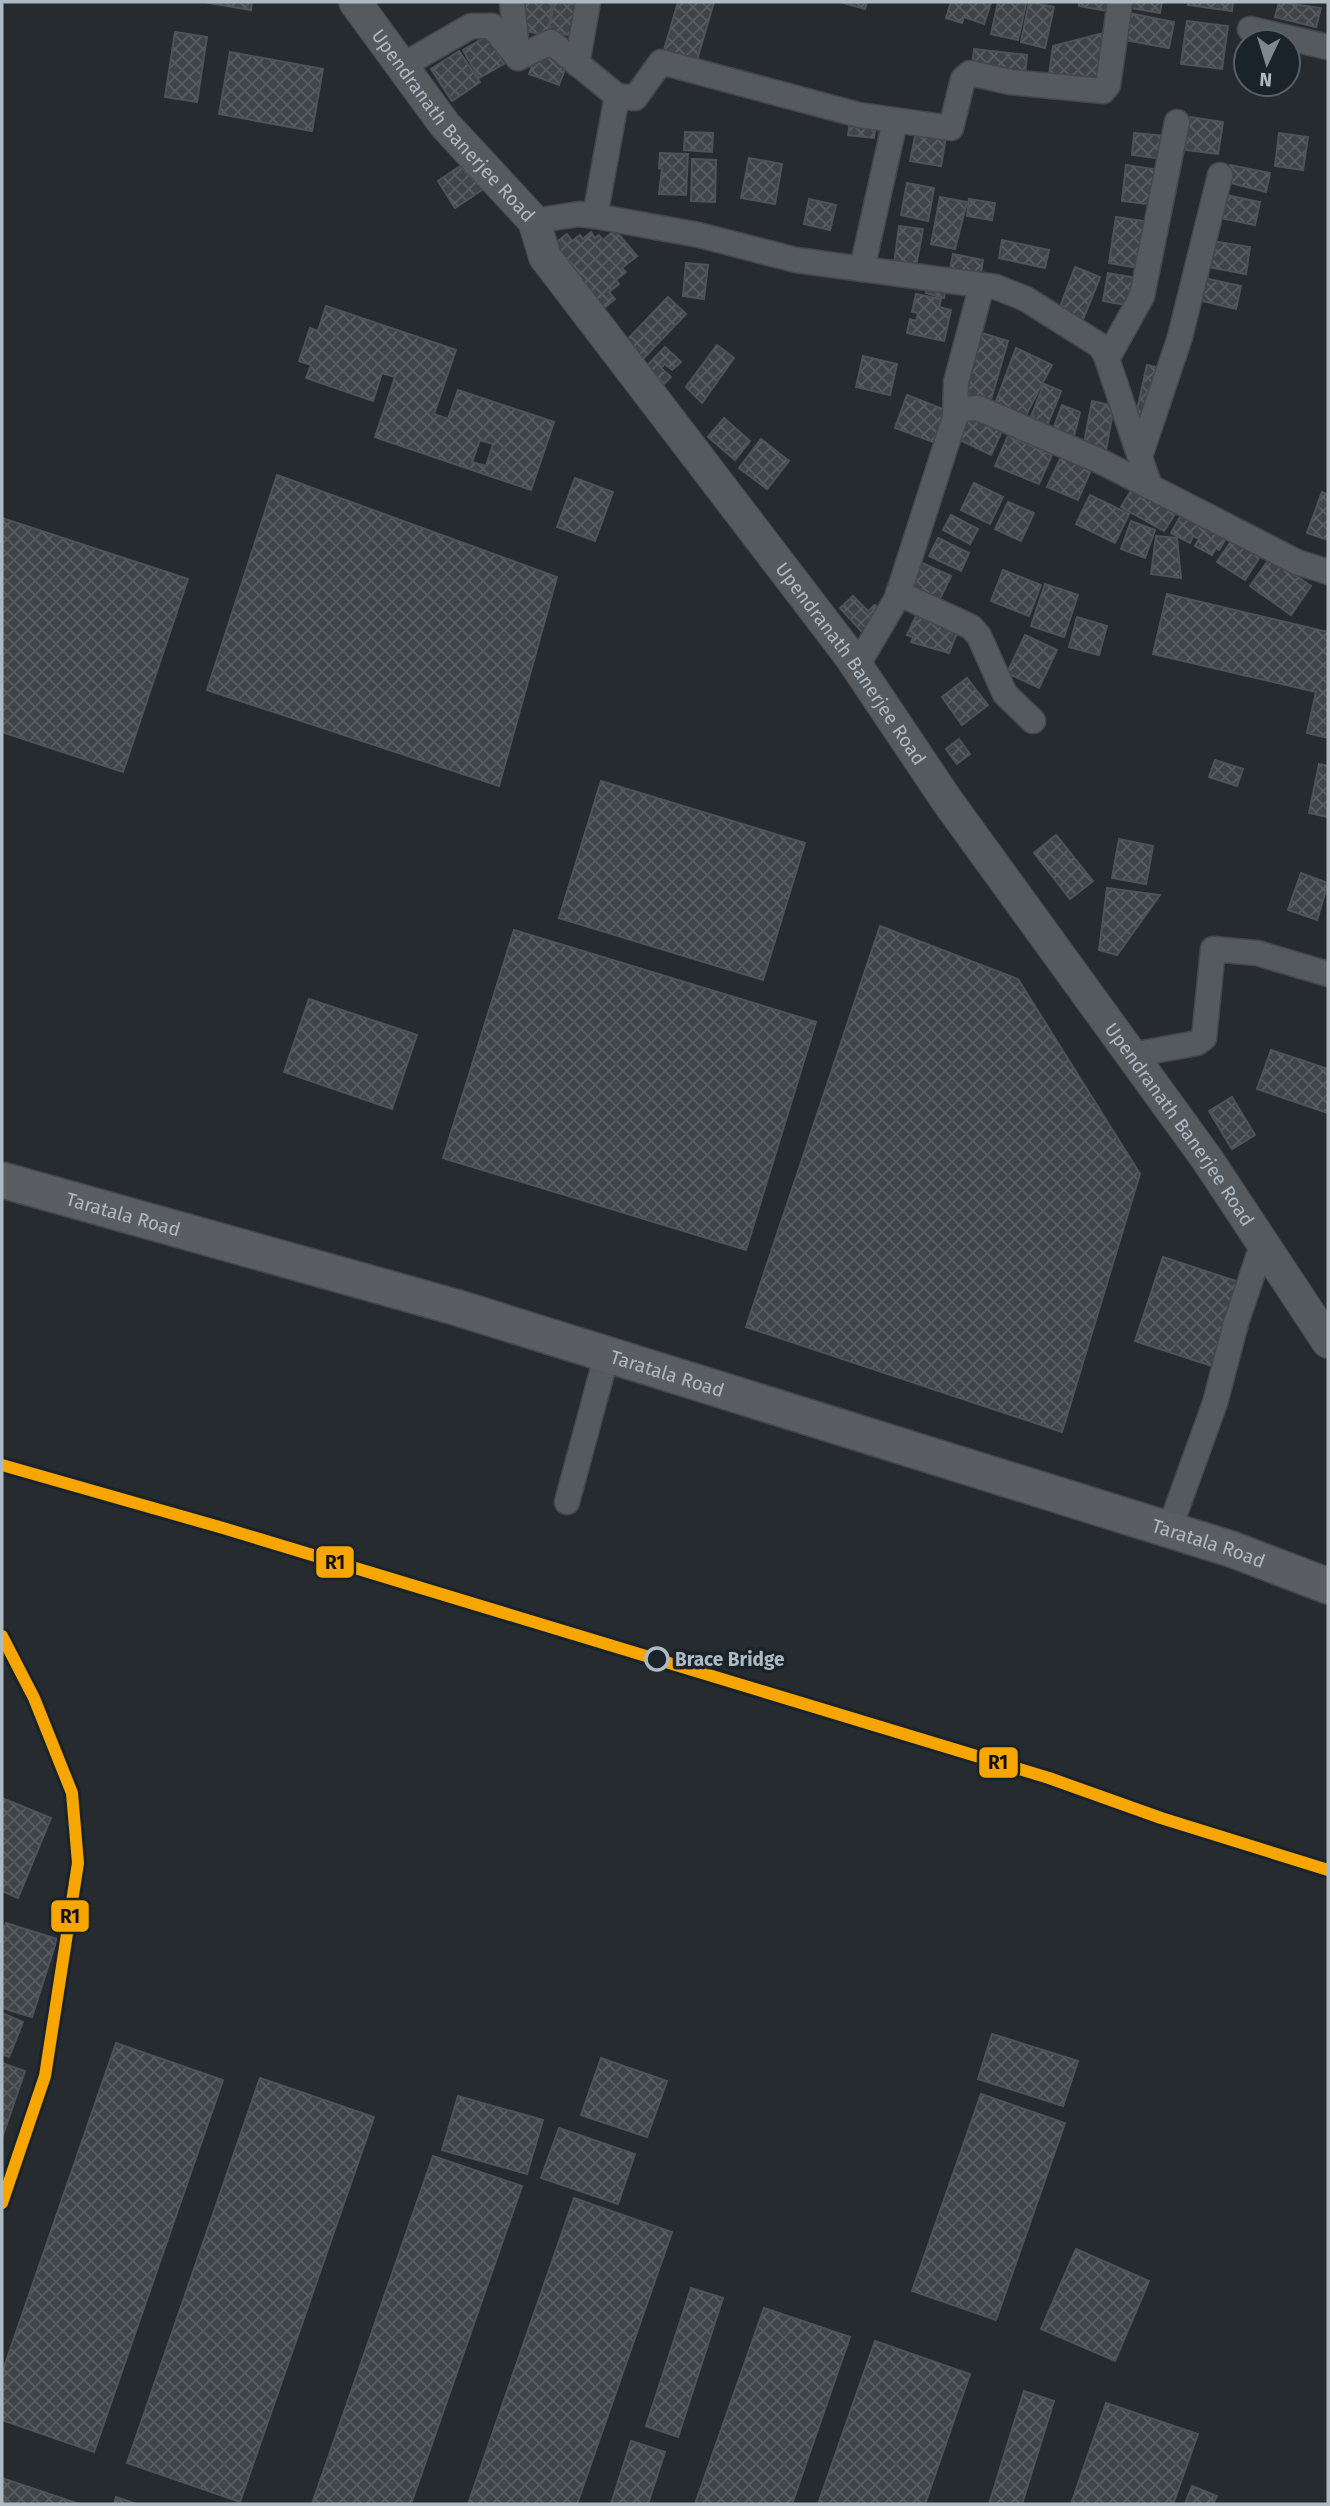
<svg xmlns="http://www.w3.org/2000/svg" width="1330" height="2506" font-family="'Fira Sans',sans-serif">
<defs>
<pattern id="building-cross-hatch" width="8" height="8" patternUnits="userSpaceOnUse" patternTransform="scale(1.75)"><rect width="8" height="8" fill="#3f4448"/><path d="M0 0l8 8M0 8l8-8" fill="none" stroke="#585d61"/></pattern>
</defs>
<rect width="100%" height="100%" fill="#262b30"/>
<!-- building -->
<g fill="url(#building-cross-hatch)" stroke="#4d5358" stroke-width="2" fill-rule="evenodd">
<path d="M204 2H252L251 10Z"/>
<path d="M511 2H552L548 35 507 28Z"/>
<path d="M554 2 591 6 587 38 549 32Z"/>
<path d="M678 2H714L697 60 664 50Z"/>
<path d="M840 2H867L865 9Z"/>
<path d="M951 2H987L991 3 984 24 964 17 962 23 946 18Z"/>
<path d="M998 2 1026 4 1018 40 991 34Z"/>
<path d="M1029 2 1054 7 1045 48 1021 42Z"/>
<path d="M1079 2H1115L1113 12 1079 6Z"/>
<path d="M1126 2H1162L1160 13 1125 7Z"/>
<path d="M1189 2H1233L1232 11 1188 5Z"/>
<path d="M1279 2 1321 8 1316 27 1275 17Z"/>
<path d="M1124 12 1174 22 1169 48 1119 39Z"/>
<path d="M1187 21 1228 26 1222 69 1181 64Z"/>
<path d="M1111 31 1104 85 1049 75 1053 46Z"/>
<path d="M175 32 207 37 197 102 165 97Z"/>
<path d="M487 36 504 64 479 78 463 50Z"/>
<path d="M974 49 1027 55 1025 76 972 69Z"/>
<path d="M459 51 480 82 452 101 431 69Z"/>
<path d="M230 52 323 69 312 131 219 114Z"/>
<path d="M537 54 567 64 559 85 529 74Z"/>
<path d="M1190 117 1223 122 1218 154 1185 150Z"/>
<path d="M850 121 876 124 874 138 848 135Z"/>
<path d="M685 132 713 133 712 152 684 150Z"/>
<path d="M916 132 946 137 941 166 910 161Z"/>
<path d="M1134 133 1165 136 1162 159 1132 155Z"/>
<path d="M1279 133 1308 137 1303 170 1275 166Z"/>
<path d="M660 153 688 154 686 195 659 194 662 169 659 168Z"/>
<path d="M749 158 782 164 775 204 741 198Z"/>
<path d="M692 159 716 160 715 202 691 201Z"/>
<path d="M468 161 485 188 455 208 438 181Z"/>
<path d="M1126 165 1160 170 1155 205 1122 201Z"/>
<path d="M1230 165 1270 173 1266 192 1227 182Z"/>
<path d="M907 183 934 188 928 221 901 215Z"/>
<path d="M1221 194 1260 202 1255 225 1216 217Z"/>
<path d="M940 197 967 202 955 249 931 244Z"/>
<path d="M809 199 836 205 830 230 804 224Z"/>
<path d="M969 199 995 203 992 220 967 216Z"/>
<path d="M1116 217 1151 222 1144 269 1109 263Z"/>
<path d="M899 226 923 229 916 266 894 265Z"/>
<path d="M615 230 637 256 622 268 626 272 616 280 619 284 609 292 615 299 599 312 548 249 567 234 572 241 580 235 583 239 591 232 595 238 599 235 603 240Z"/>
<path d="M1002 240 1049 250 1045 268 999 258Z"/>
<path d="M1212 241 1250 247 1246 274 1208 267Z"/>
<path d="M953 254 983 260 980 280 949 275Z"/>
<path d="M686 263 708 265 704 299 683 296Z"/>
<path d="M1075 267 1100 277 1082 322 1059 310Z"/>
<path d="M1108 273 1137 278 1132 306 1103 301Z"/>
<path d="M1199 277 1241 286 1236 309 1194 299Z"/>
<path d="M928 283 946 288 944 298 926 293Z"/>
<path d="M916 294 941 299 939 307 951 310 944 341 907 333 910 319 916 321 918 313 912 312Z"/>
<path d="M668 297 686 314 638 364 620 347Z"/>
<path d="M326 306 456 350 434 414 448 419 458 390 554 422 531 490 375 437 395 377 382 373 373 401 306 378 311 365 299 361 310 328 318 331ZM480 440 493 444 486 466 472 462Z"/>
<path d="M975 331 1008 341 990 403 960 395Z"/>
<path d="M717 345 734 358 702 403 686 387Z"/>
<path d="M665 347 681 362 672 370 665 364 661 368 671 377 659 389 641 372Z"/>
<path d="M1016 348 1052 365 1024 419 995 404Z"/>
<path d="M863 356 897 364 890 395 856 387Z"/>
<path d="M1147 365 1160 368 1147 427 1134 424Z"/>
<path d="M1044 384 1061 391 1047 426 1030 419Z"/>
<path d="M907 395 948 411 936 443 895 428Z"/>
<path d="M1092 401 1114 406 1106 450 1084 443Z"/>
<path d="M1062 405 1080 412 1073 440 1052 432Z"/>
<path d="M970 416 1002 431 991 455 958 439Z"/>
<path d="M724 418 750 441 735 460 708 437Z"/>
<path d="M1008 436 1052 455 1039 484 995 466Z"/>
<path d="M761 439 789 461 767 489 739 468Z"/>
<path d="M1061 457 1091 470 1078 500 1047 487Z"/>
<path d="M277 475 557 577 499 786 207 690Z"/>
<path d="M575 478 613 492 595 541 557 527Z"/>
<path d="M974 483 1003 497 990 524 961 510Z"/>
<path d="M1132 489 1175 514 1164 531 1121 507Z"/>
<path d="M1322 492 1328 495V540L1307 533Z"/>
<path d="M1090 495 1129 514 1115 543 1076 524Z"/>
<path d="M1008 502 1034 513 1021 541 995 529Z"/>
<path d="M951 515 978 529 970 544 943 530Z"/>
<path d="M1181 515 1209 531 1228 535 1219 550 1216 548 1212 555 1195 546 1199 539 1193 536 1190 543 1171 533Z"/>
<path d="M2 518 188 579 123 772 2 732Z"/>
<path d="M1131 521 1155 530 1145 558 1121 549Z"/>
<path d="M1156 536 1177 538 1181 578 1151 574Z"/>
<path d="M1234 537 1261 555 1245 580 1217 562Z"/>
<path d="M938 538 969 553 961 571 929 556Z"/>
<path d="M1270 558 1311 586 1291 615 1250 586Z"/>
<path d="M920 562 951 576 937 605 907 591Z"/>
<path d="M1003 570 1041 585 1029 616 991 601Z"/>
<path d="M1045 584 1078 595 1064 637 1031 626Z"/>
<path d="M1167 594 1328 632V738L1307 733 1316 692 1153 654Z"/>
<path d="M853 596 868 611 875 605 883 614 863 633 840 608Z"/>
<path d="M916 616 957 633 949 653 911 642 913 637 907 635Z"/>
<path d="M1077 617 1107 626 1099 655 1069 647Z"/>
<path d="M1025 635 1057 650 1039 688 1007 673Z"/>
<path d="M967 678 988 705 962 725 942 697Z"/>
<path d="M959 739 970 754 957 764 946 749Z"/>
<path d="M1215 760 1243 769 1237 786 1209 777Z"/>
<path d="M1319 764 1328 766V817L1309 813Z"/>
<path d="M601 781 805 843 763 980 559 918Z"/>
<path d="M1056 835 1093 881 1070 899 1034 853Z"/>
<path d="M1119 839 1153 846 1146 884 1112 878Z"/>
<path d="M1301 873 1328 883 1317 920 1288 910Z"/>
<path d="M1107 888 1160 895 1117 955 1099 950Z"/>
<path d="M880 926 1018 979 1140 1174 1062 1432 746 1327Z"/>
<path d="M514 930 816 1022 746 1250 443 1158Z"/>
<path d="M309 999 417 1035 392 1109 284 1072Z"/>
<path d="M1271 1050 1328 1069V1113L1257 1089Z"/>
<path d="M1232 1097 1255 1135 1232 1149 1209 1111Z"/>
<path d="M1163 1257 1245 1284 1218 1368 1135 1341Z"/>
<path d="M2 1798 51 1818 18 1898 2 1891Z"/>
<path d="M6 1923 57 1939 32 2017 2 2008V1936Z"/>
<path d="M2 2013 23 2022 9 2057 2 2054Z"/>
<path d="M992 2034 1078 2061 1063 2106 978 2079Z"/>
<path d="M116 2043 223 2080 94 2452 2 2420V2373Z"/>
<path d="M601 2058 667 2081 647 2137 581 2115Z"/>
<path d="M2 2063 25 2071 2 2138Z"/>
<path d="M260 2078 374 2117 240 2502 127 2463Z"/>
<path d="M981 2094 1065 2123 996 2320 912 2291Z"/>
<path d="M458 2096 543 2120 527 2174 442 2150Z"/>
<path d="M559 2128 635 2154 618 2204 541 2178Z"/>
<path d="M433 2156 522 2186 411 2504H312Z"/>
<path d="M574 2198 672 2232 577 2504H468Z"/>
<path d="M1076 2249 1149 2281 1115 2361 1041 2329Z"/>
<path d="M691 2288 723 2298 678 2437 646 2426Z"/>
<path d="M764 2308 850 2337 792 2504H695Z"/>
<path d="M875 2341 970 2374 925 2504H818Z"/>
<path d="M1024 2391 1054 2401 1022 2504H989Z"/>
<path d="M1106 2403 1198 2434 1173 2504H1071Z"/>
<path d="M631 2441 665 2452 648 2504H611Z"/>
<path d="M2 2478 79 2504H2Z"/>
<path d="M1192 2486 1217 2496 1213 2504H1185Z"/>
<path d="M116 2497 136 2504H114Z"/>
</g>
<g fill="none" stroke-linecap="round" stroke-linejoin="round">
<!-- minor casing -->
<g stroke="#44474b" stroke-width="27">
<g id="minor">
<path d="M512 2 518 58"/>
<path d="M1250 29 1328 47"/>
<path d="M577 64 588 2"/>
<path d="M402 66 471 26H492L518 58 551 42 617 96 595 216"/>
<path d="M617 96 635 98 661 62 859 115 951 128 963 79 970 73 1010 82 1103 91 1108 85 1120 2"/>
<path d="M534 221 579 214 595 216 699 235 796 260 996 287 1026 299 1099 345 1105 353 1150 487"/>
<path d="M862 269 895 121"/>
<path d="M1107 359 1142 296 1177 122"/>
<path d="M955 417 956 382 982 285"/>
<path d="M1140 456 1180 337 1220 175"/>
<path d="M898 593 971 627 979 636 1005 694 1033 721"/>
<path d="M857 666 897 598 955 417 961 409 978 408 1102 462 1297 562 1328 572"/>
<path d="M1132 1055 1197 1043 1204 1038 1213 949 1257 953 1328 974"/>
<path d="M567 1502 607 1354"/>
<path d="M1169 1530 1215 1403 1236 1323 1263 1243"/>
</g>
</g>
<!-- tertiary casing -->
<g stroke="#44474b" stroke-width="34">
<g id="tertiary">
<path id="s1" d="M355 2 445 125 534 221 545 257 850 656 948 802 1207 1159 1328 1342"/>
</g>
</g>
<!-- secondary casing -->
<g stroke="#44474b" stroke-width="38">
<g id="secondary">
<path id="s2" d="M2 1180 455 1307 1231 1549 1328 1586"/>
</g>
</g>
<!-- minor -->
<use href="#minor" stroke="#555a5f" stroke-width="24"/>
<!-- tertiary -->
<use href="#tertiary" stroke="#555a5f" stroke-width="32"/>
<!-- secondary -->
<use href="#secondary" stroke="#5a5e63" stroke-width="35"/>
<!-- rail-1 casing -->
<g stroke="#1a2329" stroke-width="18">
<g id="rail-1">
<path d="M2 1465 223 1528 1049 1778 1161 1818 1328 1870"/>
<path d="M2 1636 34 1698 72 1793 78 1863 45 2076 2 2203"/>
</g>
</g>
<!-- rail-1 -->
<use href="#rail-1" stroke="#f7a600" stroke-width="12"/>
</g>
<!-- markers -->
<circle fill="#1a2329" stroke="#afb9c2" stroke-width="3.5" cx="657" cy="1659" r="11"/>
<g text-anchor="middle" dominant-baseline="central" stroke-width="7" stroke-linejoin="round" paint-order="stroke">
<!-- street labels -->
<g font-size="19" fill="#afb9c2" stroke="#1a2329">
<text stroke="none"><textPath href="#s1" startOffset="158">Upendranath Banerjee Road</textPath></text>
<text stroke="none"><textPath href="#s1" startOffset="830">Upendranath Banerjee Road</textPath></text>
<text stroke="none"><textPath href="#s1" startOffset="1396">Upendranath Banerjee Road</textPath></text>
<text stroke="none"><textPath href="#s2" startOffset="126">Taratala Road</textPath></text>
<text stroke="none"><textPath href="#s2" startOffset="693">Taratala Road</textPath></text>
<text stroke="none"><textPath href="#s2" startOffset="1260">Taratala Road</textPath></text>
</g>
<!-- stop labels -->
<g font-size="19" font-weight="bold" fill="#afb9c2" stroke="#1a2329" text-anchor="start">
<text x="675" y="1659">Brace Bridge</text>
</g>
</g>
<g stroke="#1a2329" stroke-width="2.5">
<rect x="315" y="1545" width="40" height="34" rx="7" fill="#f7a600"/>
<rect x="978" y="1746" width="41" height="33" rx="7" fill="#f7a600"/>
<rect x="50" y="1899" width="40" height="34" rx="7" fill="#f7a600"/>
</g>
<g font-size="19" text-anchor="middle" font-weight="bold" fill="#111">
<text x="335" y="1569">R1</text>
<text x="998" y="1769">R1</text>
<text x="70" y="1923">R1</text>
</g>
<!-- border -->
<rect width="1330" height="2506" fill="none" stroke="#afb9c2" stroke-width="7"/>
<!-- north arrow -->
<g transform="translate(1267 63) rotate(184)"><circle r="33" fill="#1a2329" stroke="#565f66" stroke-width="2"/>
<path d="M0-5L12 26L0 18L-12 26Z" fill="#7f878f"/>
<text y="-10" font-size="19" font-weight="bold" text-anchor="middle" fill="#afb9c2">N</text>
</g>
</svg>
